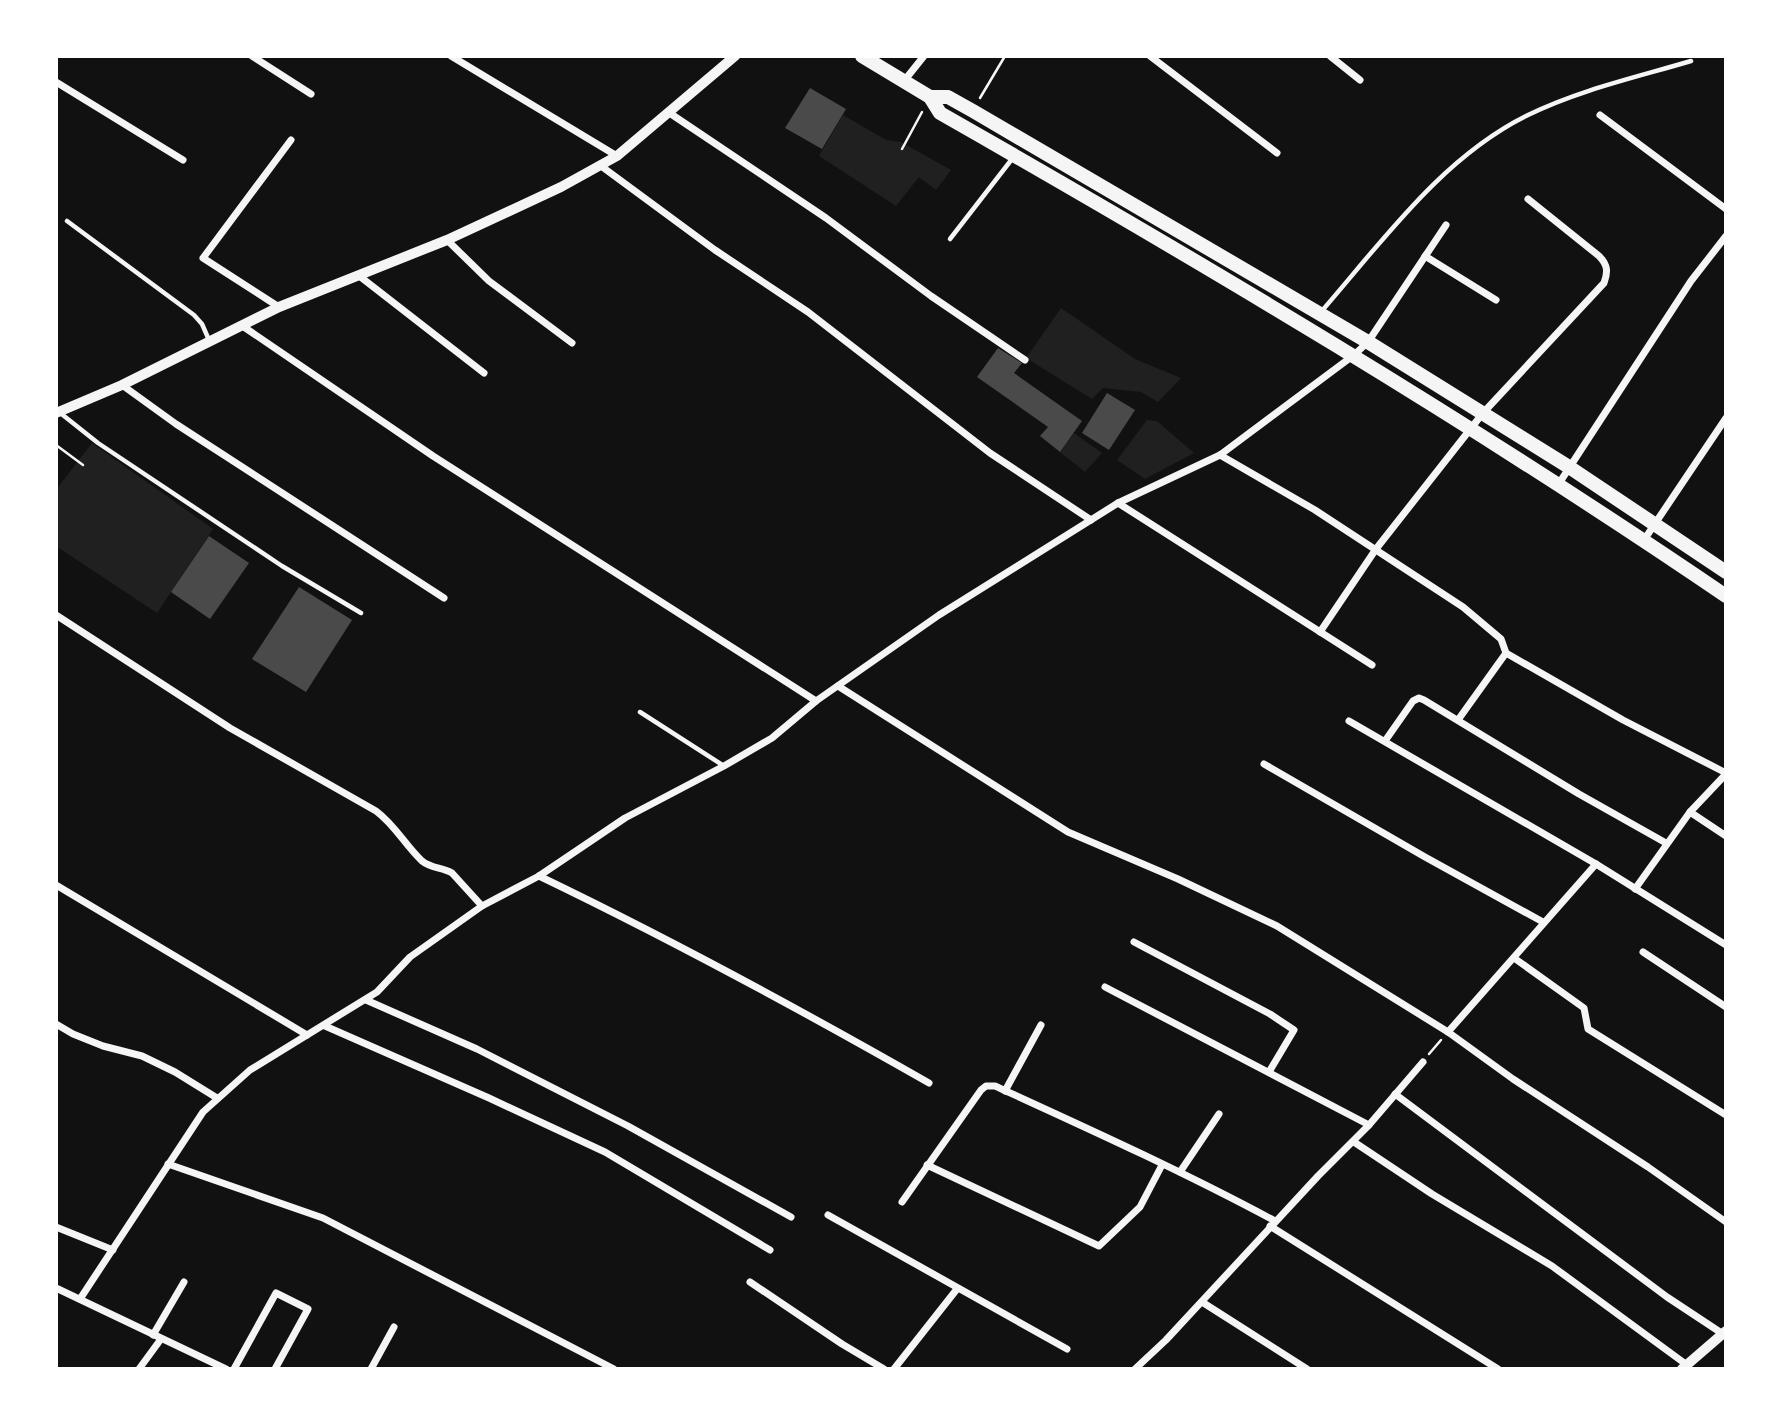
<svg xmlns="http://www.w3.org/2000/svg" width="1782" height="1425" font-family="'Sofia Sans Condensed',sans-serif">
<rect width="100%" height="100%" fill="#111"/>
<!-- green -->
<g fill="#202020">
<path d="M843 115 886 140 901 142 951 170 936 190 919 177 896 206 819 156Z"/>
<path d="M1061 308 1135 359 1181 378 1158 402 1141 392 1103 388 1092 399 1026 358Z"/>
<path d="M1147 420 1157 421 1194 453 1145 479 1117 460Z"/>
<path d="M1074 433 1102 453 1085 472 1060 452Z"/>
<path d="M92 443 213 529 157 613 56 546V490Z"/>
</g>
<!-- building -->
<g fill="#4a4a4a">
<path d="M810 88 846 109 822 149 785 128Z"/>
<path d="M998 348 1022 363 1014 373 1082 421 1060 452 1040 436 1048 427 977 377Z"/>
<path d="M1107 393 1135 410 1109 450 1082 433Z"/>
<path d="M209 536 249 563 210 619 171 592Z"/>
<path d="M299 587 352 620 306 692 252 659Z"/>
</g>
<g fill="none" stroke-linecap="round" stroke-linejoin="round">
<!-- path -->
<g stroke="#f5f5f5" stroke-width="2.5">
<path d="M980 98 1005 56"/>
<path d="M902 149 922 112"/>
<path d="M56 445 83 465"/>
<path d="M1429 1054 1441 1040"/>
</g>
<!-- service -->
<g stroke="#f5f5f5" stroke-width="4.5">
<path d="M67 221 194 315 202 324 209 340"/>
<path d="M950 239 1012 159"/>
<path d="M1320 313C1382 242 1442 157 1528 115 1579 90 1637 77 1691 61"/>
<path d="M59 412 98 443 282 566 361 613"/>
<path d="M640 712 724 766"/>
</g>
<!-- minor -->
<g stroke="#f5f5f5" stroke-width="7">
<path d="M252 56 311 94"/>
<path d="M451 56 617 156"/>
<path d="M1150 56 1277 153"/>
<path d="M1330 56 1360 80"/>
<path d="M904 81 924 56"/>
<path d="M56 82 183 160"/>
<path d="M668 112 826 218 931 296 1025 360"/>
<path d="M1600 115 1726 209"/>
<path d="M601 166 715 250 808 312 990 453 1091 520"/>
<path d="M447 240 489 281 572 343"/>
<path d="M1425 256 1496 300"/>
<path d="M358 275 484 373"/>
<path d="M279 307 203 258 291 140"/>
<path d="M241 325 433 456 816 701"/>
<path d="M122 385 176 424 444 598"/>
<path d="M1220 455 1315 510 1463 607 1501 639 1506 653 1623 720 1726 773"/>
<path d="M1558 485 1691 281 1726 236"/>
<path d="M1118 503 1372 665"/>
<path d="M1644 540 1726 418"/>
<path d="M56 615 230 728 376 811C395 825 405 845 422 861 432 869 442 867 452 873L482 906"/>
<path d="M1320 632 1376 549 1483 413 1604 283C1608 272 1608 265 1599 256L1528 199"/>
<path d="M838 686 1068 832 1178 879 1277 926 1448 1032 1513 1079 1648 1167 1726 1222"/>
<path d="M1458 720 1506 653"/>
<path d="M1349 721 1596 864 1726 945"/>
<path d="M1385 741 1413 701 1419 698 1424 700 1579 794 1666 843"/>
<path d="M1264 764 1425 857 1543 922"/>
<path d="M1690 812 1726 836"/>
<path d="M539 876C672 940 801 1010 929 1083"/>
<path d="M56 885 307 1035"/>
<path d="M1635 889 1690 812 1726 774"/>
<path d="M1134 942 1270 1014 1294 1030 1269 1072"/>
<path d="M1643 952 1726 1007"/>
<path d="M1514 958 1584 1008 1588 1029 1726 1115"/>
<path d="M1105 987 1369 1125"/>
<path d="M366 1000 477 1049 628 1126 791 1217"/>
<path d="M56 1024 73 1034 103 1046 142 1056 175 1072 217 1098"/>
<path d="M325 1026 489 1098 605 1152 770 1250"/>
<path d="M1448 1032 1596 864"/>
<path d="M1005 1091 1041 1025"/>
<path d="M1395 1094 1667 1297 1723 1334"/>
<path d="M1354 1142 1432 1194 1552 1266 1687 1365"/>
<path d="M168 1164 323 1218 614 1369"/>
<path d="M927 1165 1099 1246 1140 1207 1162 1165"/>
<path d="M1180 1172 1219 1114"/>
<path d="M902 1202 981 1090 986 1086H995C1089 1129 1184 1172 1275 1221"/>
<path d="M828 1215 1067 1349"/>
<path d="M1270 1226 1498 1369"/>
<path d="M56 1227 113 1250"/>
<path d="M750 1282 842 1344 884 1369"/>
<path d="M56 1288 226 1369"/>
<path d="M80 1299 203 1112 250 1070 377 992 410 957 482 906 539 876 625 818 724 766 772 738 816 701 939 615 1118 503 1220 455 1354 355 1368 342 1446 225"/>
<path d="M1202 1302 1307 1369"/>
<path d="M153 1335 184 1282"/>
<path d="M139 1369 161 1339"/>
<path d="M234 1369 276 1293 308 1309 275 1369"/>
<path d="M371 1369 394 1327"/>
<path d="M894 1369 957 1289"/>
<path d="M1135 1369 1166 1340 1318 1176 1369 1125 1423 1062"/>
</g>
<!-- tertiary -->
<g stroke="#f5f5f5" stroke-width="10">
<path d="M56 413 122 385 279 307 447 240 561 187 617 156 735 56"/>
<path d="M1682 1369 1726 1331"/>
</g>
<!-- primary -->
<g stroke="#f5f5f5" stroke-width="14">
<path d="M862 56 930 97 940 113C1207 265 1472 423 1726 596"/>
<path d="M930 97H948L973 111 1368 342 1569 467 1726 572"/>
</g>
</g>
<!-- border -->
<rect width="1782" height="1425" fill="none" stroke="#ffffff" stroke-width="116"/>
</svg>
